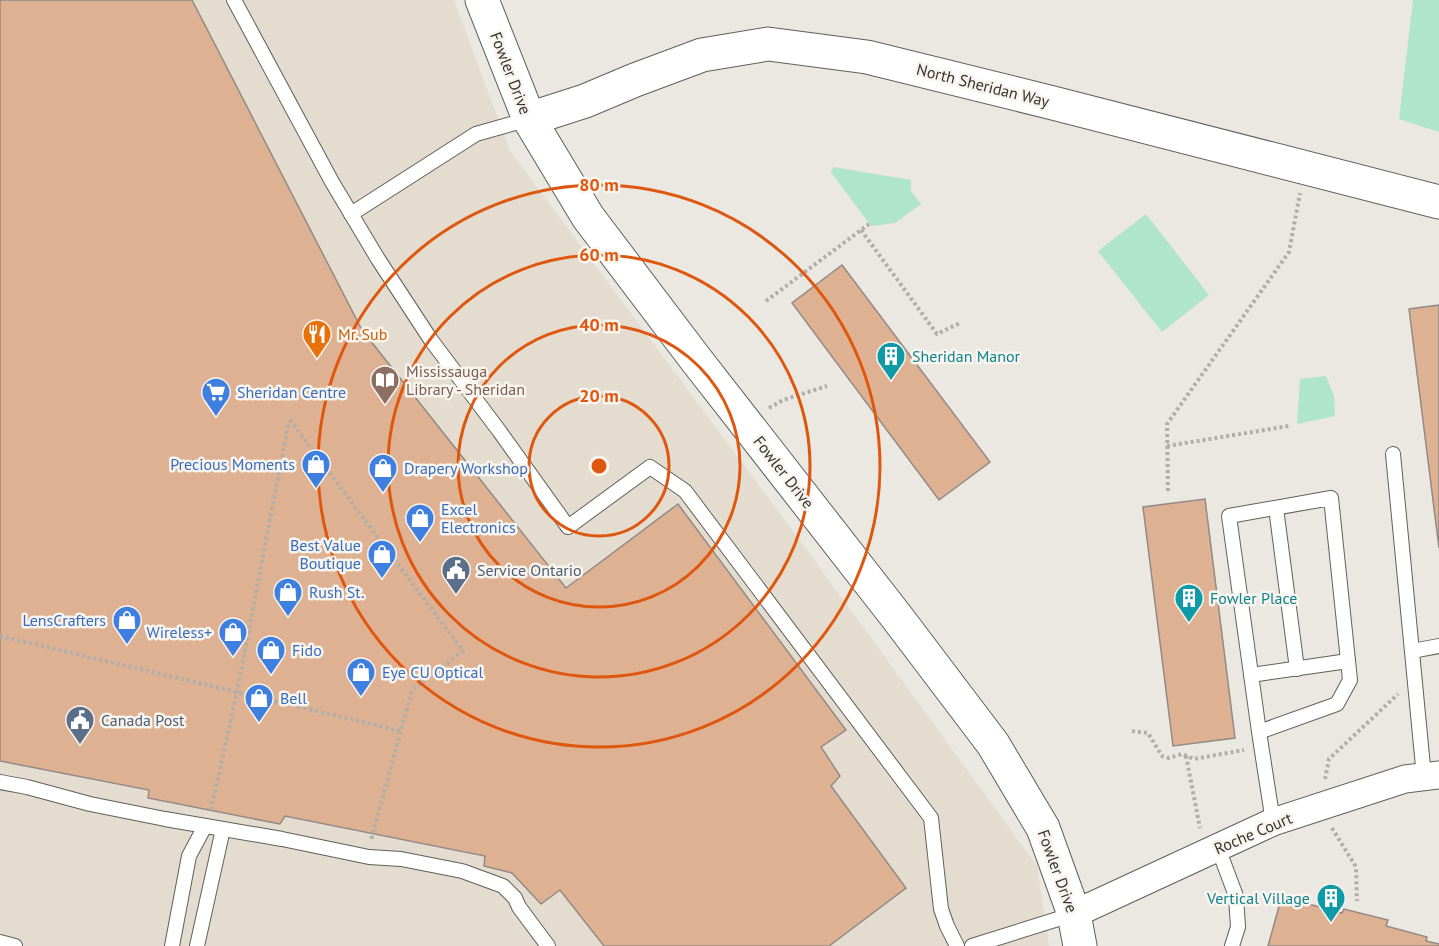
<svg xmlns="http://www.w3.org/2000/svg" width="1439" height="946" font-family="'PT Sans',sans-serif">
<rect width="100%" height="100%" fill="#ebe7e1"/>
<!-- built -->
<path fill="#e3dccf" d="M0 0H454L510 151 790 527 1037 866 1049 946H0Z"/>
<!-- green -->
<g fill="#afe5cc">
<path d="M1413 0H1439V132L1399 119Z"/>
<path d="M833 167 911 180V191L921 204 895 223 871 226 831 172Z"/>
<path d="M1146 214 1209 295 1162 332 1098 251Z"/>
<path d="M1326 376 1334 396 1335 416 1297 424 1300 379Z"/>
</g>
<!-- building -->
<g fill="#deb192" stroke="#918a86" stroke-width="1.5">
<path d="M0 0H192L362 330 566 588 678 504 846 730 821 747 840 776 831 786 906 888 829 946H604L560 890 541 904 512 873 484 866 485 856 285 816 280 824 148 798 149 790 0 761Z"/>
<path d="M842 265 990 462 939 500 792 303Z"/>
<path d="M1439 305V548L1409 309Z"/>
<path d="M1205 499 1235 738 1173 746 1143 507Z"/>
<path d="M1301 902 1342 913 1344 909 1388 920 1386 926 1427 937 1426 941 1439 944V946H1268L1280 903 1300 908Z"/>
</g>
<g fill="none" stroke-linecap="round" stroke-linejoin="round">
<!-- service casing -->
<g stroke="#625f59" stroke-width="16">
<g id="service">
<path d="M234 0 332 182 378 259 431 340 500 432 568 527 650 467 685 491 931 818 941 909 947 926 957 946"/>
<path d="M351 214 476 134 529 119"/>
<path d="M1393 454 1424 777"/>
<path d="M1276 508 1297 669"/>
<path d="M1412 651 1439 646"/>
<path d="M1251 675 1348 661"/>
<path d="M1259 732 1229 516 1331 498 1350 680 1337 704 1259 732 1273 822"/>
<path d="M0 782 27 787 90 804 165 819 282 839 369 857 401 859 462 871 503 886 515 898 519 907 548 946"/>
<path d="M1218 848 1236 896 1238 927 1232 946"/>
<path d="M0 942 15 946"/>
<path d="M172 946 189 856 205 826"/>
<path d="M197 946 223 829"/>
<path d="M972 946 1074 914"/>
</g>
</g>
<!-- minor casing -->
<g stroke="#625f59" stroke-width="29">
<path id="minor" d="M1074 914 1273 822 1405 779 1439 775"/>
</g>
<!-- tertiary casing -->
<g stroke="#625f59" stroke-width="35">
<g id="tertiary">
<path d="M482 0 529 119 588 217 694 357 896 616 993 744 1043 828 1074 914 1080 946"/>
<path d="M529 119 585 101 635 80 702 55 768 44 867 57 1053 103 1439 202"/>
</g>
</g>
<!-- path -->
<g stroke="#b1aea9" stroke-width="4" stroke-dasharray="3 3" stroke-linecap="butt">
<path d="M861 230 937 334 960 323"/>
<path d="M766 301 869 224"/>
<path d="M769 408 783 400 827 386"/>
<path d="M290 420 463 651 412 690 371 840"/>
<path d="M1167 446 1289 426"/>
<path d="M1168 491 1167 424 1289 252 1300 193"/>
<path d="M0 636 401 731"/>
<path d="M1132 731 1148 733 1162 756 1169 758 1182 754 1194 759 1244 750"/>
<path d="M1186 756 1200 828"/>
<path d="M1325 779 1329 759 1398 694"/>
<path d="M211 810 237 692 289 420"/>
<path d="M1332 828 1356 867 1357 901"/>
</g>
<!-- service -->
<use href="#service" stroke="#fff" stroke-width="14"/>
<!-- minor -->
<use href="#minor" stroke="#fff" stroke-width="27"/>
<!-- tertiary -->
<use href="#tertiary" stroke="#fff" stroke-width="33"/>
</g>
<!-- distance rings -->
<g fill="none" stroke="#df570e" stroke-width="3">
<circle cx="599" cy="466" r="70"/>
<circle cx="599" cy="466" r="141"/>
<circle cx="599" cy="466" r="211"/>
<circle cx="599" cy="466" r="281"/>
</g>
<!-- icons -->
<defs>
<g id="restaurant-pin" transform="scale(1.5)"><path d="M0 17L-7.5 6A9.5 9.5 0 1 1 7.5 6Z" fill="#e8710a" stroke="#f9f5ee"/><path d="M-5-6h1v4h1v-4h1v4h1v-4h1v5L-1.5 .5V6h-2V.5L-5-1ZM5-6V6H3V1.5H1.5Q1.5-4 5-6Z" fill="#fff"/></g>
<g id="building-pin" transform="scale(1.5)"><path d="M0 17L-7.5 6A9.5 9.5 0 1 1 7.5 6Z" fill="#0f9aa8" stroke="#f9f5ee"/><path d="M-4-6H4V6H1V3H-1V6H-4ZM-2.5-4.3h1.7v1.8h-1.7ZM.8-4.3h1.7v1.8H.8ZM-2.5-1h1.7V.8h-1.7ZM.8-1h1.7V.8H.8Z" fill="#fff"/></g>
<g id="library-pin" transform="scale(1.5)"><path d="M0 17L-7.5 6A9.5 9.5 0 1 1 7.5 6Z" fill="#8d6e63" stroke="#f9f5ee"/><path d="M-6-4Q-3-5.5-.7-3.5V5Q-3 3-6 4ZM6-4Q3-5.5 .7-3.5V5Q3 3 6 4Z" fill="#fff"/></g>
<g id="supermarket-pin" transform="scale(1.5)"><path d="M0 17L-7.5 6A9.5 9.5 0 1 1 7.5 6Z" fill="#3f7fe0" stroke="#f9f5ee"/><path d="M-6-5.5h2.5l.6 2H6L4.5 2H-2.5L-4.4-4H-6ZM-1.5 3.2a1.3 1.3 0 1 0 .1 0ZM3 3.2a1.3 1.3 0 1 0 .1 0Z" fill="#fff"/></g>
<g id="shop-pin" transform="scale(1.5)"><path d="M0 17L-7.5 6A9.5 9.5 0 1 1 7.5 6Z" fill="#3f7fe0" stroke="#f9f5ee"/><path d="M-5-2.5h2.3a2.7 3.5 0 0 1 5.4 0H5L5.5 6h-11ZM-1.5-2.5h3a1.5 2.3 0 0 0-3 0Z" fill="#fff"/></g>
<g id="civic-pin" transform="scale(1.5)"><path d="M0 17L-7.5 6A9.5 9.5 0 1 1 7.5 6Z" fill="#5c6f8a" stroke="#f9f5ee"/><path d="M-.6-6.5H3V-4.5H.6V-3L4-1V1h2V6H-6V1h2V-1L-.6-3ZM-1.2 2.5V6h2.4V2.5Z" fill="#fff"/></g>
</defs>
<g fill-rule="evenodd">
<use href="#restaurant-pin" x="317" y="334"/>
<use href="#building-pin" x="891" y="356"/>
<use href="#library-pin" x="385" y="380"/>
<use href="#supermarket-pin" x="216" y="392"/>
<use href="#shop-pin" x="316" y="464"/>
<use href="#shop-pin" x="383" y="468"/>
<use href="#shop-pin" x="420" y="518"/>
<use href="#shop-pin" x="382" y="554"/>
<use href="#civic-pin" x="456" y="570"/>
<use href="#shop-pin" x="288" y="592"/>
<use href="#building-pin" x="1189" y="598"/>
<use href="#shop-pin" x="127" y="620"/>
<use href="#shop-pin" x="233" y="632"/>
<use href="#shop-pin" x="271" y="650"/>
<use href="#shop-pin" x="361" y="672"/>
<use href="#shop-pin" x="259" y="698"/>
<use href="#civic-pin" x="80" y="720"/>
<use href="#building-pin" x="1331" y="898"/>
</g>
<g text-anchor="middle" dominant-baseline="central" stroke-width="5" stroke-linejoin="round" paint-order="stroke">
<!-- street labels -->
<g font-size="16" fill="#353431" stroke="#f9f5ee">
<text transform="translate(511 73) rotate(69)">Fowler Drive</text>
<text transform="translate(983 85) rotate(14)">North Sheridan Way</text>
<text transform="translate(784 472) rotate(52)">Fowler Drive</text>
<text transform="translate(1253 833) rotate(-23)">Roche Court</text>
<text transform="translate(1058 871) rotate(70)">Fowler Drive</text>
</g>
<!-- food labels -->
<g font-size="16" fill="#c56008" stroke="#f9f5ee" text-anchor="start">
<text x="338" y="334">Mr. Sub</text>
</g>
<!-- culture labels -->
<g font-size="16" fill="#0d838f" stroke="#f9f5ee" text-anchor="start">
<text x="912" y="356">Sheridan Manor</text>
<text x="1210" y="598">Fowler Place</text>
<text x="1310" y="898" text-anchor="end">Vertical Village</text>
</g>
<!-- education labels -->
<g font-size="16" fill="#785e54" stroke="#f9f5ee" text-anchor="start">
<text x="406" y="371">Mississauga<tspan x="406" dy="18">Library - Sheridan</tspan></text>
</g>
<!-- shop labels -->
<g font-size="16" fill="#366cbe" stroke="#f9f5ee" text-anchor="start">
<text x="237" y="392">Sheridan Centre</text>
<text x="295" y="464" text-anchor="end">Precious Moments</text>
<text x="404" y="468">Drapery Workshop</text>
<text x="441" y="509">Excel<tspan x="441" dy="18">Electronics</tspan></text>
<text x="361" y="545" text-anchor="end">Best Value<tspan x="361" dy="18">Boutique</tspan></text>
<text x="309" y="592">Rush St.</text>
<text x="106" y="620" text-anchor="end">LensCrafters</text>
<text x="212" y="632" text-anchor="end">Wireless+</text>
<text x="292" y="650">Fido</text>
<text x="382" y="672">Eye CU Optical</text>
<text x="280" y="698">Bell</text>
</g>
<!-- service labels -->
<g font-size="16" fill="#4e5e75" stroke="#f9f5ee" text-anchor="start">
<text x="477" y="570">Service Ontario</text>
<text x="101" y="720">Canada Post</text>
</g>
</g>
<circle cx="599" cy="466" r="9" fill="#df570e" stroke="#f9f5ee" stroke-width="3"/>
<g font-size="18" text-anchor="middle" font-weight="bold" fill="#df570e" stroke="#f9f5ee" stroke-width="5" stroke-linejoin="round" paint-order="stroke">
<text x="599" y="191">80 m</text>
<text x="599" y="261">60 m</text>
<text x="599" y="331">40 m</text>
<text x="599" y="402">20 m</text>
</g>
</svg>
